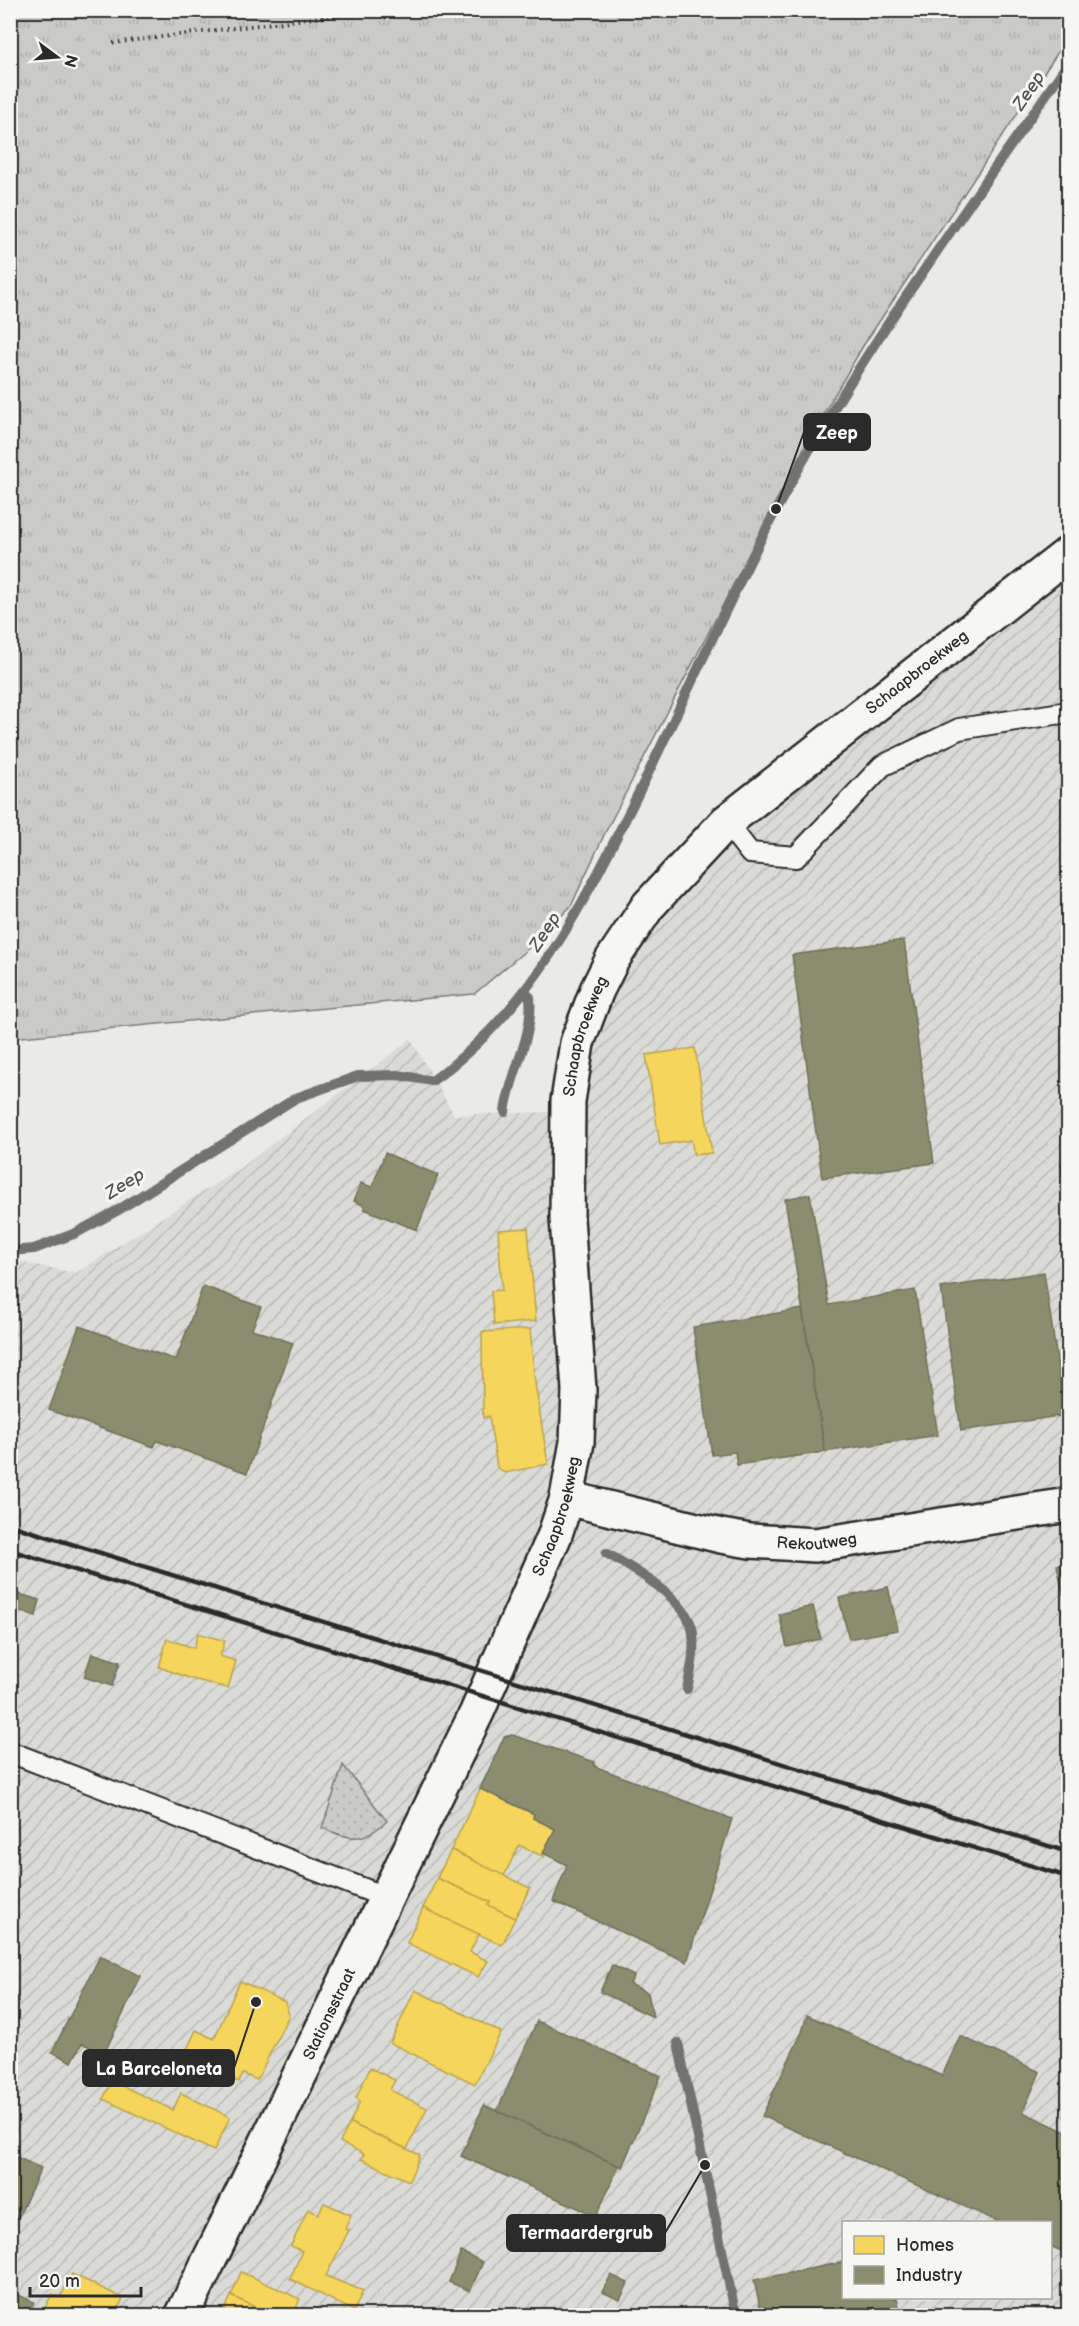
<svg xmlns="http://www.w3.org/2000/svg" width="1079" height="2326" font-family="'Balsamiq Sans',sans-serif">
<defs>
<pattern id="industrial-furrows" width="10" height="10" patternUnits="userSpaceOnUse" patternTransform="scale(1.5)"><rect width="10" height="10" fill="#dadad6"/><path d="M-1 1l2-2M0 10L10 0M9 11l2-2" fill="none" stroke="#bbbbb8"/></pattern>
<pattern id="grass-tufts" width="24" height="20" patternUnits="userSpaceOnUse" patternTransform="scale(1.5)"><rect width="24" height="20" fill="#cacac7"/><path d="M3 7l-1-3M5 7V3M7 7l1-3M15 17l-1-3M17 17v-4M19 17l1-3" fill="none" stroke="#aeaeab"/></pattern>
<pattern id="park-dots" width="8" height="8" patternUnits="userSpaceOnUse" patternTransform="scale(1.5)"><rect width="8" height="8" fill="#cacac7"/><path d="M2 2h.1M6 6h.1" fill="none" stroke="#aeaeab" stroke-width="1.8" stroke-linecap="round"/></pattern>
</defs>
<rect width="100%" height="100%" fill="#eaeae6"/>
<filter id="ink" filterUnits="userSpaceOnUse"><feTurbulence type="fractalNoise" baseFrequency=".0167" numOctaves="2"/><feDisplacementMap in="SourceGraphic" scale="12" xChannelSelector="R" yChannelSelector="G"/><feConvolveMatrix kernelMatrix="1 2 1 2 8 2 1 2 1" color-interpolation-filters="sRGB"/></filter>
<g filter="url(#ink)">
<!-- industrial -->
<path fill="url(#industrial-furrows)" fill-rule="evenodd" d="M1068 559V2315H11L10 1260 76 1273 240 1168 411 1039 454 1115 583 1111 599 1030 636 953 729 827ZM844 2222H1050V2298H844Z"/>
<!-- grass -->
<path fill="url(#grass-tufts)" stroke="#7a7a79" stroke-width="1.5" d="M11 10 1068 11V37L863 346 807 442 605 833 571 906 536 942 474 994 11 1038Z"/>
<!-- park -->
<path fill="url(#park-dots)" stroke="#7a7a79" stroke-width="1.5" d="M343 1765 387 1821C363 1843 351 1840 322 1828Z"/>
<!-- homes -->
<g fill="#f6d55c" stroke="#b9a24d" stroke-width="1.5">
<path d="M695 1048 712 1153 694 1155 691 1140 660 1145 646 1055Z"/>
<path d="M528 1228 536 1321 494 1325 491 1291 502 1290 498 1230Z"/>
<path d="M530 1329 535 1383 548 1464 505 1473 497 1467 489 1416 483 1418 482 1332Z"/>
<path d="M198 1633 225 1641 220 1656 236 1661 228 1688 192 1679 159 1667 167 1639 194 1648Z"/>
<path d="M480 1789 534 1814 533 1818 555 1829 543 1853 544 1857 519 1845 504 1876 451 1850Z"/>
<path d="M451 1850 530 1888 515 1918 488 1905 490 1902 437 1878Z"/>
<path d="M437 1878 490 1902 488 1905 515 1918 502 1945 423 1908Z"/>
<path d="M423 1908 479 1934 470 1952 488 1961 478 1977 407 1943Z"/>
<path d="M240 1981 285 2002 289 2015 257 2080 243 2074 239 2082 184 2056 196 2030 214 2039Z"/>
<path d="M415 1990 501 2032 475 2084 390 2043Z"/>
<path d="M370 2068 395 2080 390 2090 427 2108 407 2149 350 2123 360 2101 356 2098Z"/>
<path d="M112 2081 173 2110 181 2093 230 2117 214 2151 103 2099Z"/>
<path d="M350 2123 420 2155 409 2181 361 2159 364 2154 340 2142Z"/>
<path d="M324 2203 351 2215 345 2229 349 2230 326 2276 363 2291 354 2311 290 2279 302 2251 291 2246 308 2209 318 2214Z"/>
<path d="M241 2272 300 2299 296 2308 314 2316H274L231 2296Z"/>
<path d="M72 2274 123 2298 115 2316H51L43 2312 52 2294 60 2298Z"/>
<path d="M231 2296 274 2316H222Z"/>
</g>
<!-- industry -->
<g fill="#8c8c6e" stroke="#6f6f5a" stroke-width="1.5">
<path d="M904 940 934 1163 822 1178 792 955Z"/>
<path d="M385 1153 438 1175 417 1230 364 1209 365 1206 354 1201 360 1183 372 1187Z"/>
<path d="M1068 1161V1219L1061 1163Z"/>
<path d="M810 1194 829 1305 915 1290 938 1435 825 1452 785 1199Z"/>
<path d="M1044 1272 1065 1415 961 1431 941 1288Z"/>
<path d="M203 1286 261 1307 252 1329 293 1343 247 1473 157 1441 154 1447 49 1410 79 1326 176 1360Z"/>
<path d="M802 1309 825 1452 737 1465 735 1452 712 1455 693 1327Z"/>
<path d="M1068 1563V1615L1057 1565Z"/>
<path d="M888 1587 898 1630 849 1639 839 1598Z"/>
<path d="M19 1594 40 1600 36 1616 14 1610Z"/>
<path d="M813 1606 821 1639 787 1647 779 1614Z"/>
<path d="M92 1653 120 1662 112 1686 84 1677Z"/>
<path d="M512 1735 595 1762 594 1766 732 1819 687 1962 553 1901 567 1865 543 1853 555 1829 533 1818 534 1814 480 1789 504 1737Z"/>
<path d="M100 1956 141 1976 104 2054 82 2043 72 2062 52 2052Z"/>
<path d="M612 1965 634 1976 630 1984 648 1993 653 2017 600 1992Z"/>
<path d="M807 2015 942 2076 960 2036 1040 2072 1023 2112 1068 2133V2254L1050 2246V2222H999L762 2116 802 2032Z"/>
<path d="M537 2021 661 2076 622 2167 497 2111Z"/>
<path d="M484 2105 619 2166 596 2216 461 2156Z"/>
<path d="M10 2154 41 2168 18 2218 10 2214Z"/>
<path d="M461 2252 483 2262 470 2291 449 2282Z"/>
<path d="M844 2262V2298H897L901 2316H762L754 2280Z"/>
<path d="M611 2275 628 2283 620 2300 602 2292Z"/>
<path d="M10 2291 34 2302 27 2316H10Z"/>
</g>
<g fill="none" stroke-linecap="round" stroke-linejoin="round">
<!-- stream -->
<g stroke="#727270" stroke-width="10">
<path d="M505 1112C510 1073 534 1037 530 997L525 993"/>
<path d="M10 1251 34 1249 76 1233 120 1209 296 1098 358 1076 398 1075 432 1081C532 1010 585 901 638 794 685 699 727 603 776 510 859 353 968 209 1068 63"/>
<path d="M606 1553C633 1569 689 1599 693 1633 695 1652 691 1670 687 1689"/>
<path d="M678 2043 736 2316"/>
</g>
<!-- service casing -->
<g stroke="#2b2b2b" stroke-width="24">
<g id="service">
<path d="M726 822 750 853 796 857 882 766 959 729 1068 712"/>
<path d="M10 1752 385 1897"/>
</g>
</g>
<!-- minor casing -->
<g stroke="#2b2b2b" stroke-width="38">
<g id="minor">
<path id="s1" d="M567 1498 721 1536 750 1541 815 1545 1068 1505"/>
<path id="s2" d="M182 2316 477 1712 554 1537 567 1498 577 1442 579 1390 567 1218 568 1101 577 1043 597 990 612 960 648 906 726 822 1068 554"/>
</g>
</g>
<!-- path -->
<path stroke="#2b2b2b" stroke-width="4" stroke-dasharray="1.5 4.5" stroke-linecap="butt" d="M113 43 379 10"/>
<!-- service -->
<use href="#service" stroke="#f6f6f2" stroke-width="20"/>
<!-- minor -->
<use href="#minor" stroke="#f6f6f2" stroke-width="33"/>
<!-- rail -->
<g stroke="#2b2b2b" stroke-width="4.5">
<path d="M10 1525 1068 1852"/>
<path d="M10 1550 1068 1877"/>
</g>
</g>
</g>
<g text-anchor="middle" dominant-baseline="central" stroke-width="6" stroke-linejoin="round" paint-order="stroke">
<!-- street labels -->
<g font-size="16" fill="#2b2b2b" stroke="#f6f6f2">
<text stroke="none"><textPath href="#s2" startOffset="1874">Schaapbroekweg</textPath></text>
<text stroke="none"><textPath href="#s2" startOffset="1370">Schaapbroekweg</textPath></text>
<text stroke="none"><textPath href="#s2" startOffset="884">Schaapbroekweg</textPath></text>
<text stroke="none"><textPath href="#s1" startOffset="255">Rekoutweg</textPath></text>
<text stroke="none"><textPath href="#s2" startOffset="336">Stationsstraat</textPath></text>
</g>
<!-- water labels -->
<g font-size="18" font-style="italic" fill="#545453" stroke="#f6f6f2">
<text transform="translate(1029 91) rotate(-56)">Zeep</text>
<text transform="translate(545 932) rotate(-57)">Zeep</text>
<text transform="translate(125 1184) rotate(-32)">Zeep</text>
</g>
</g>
<!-- callouts -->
<path fill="none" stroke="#2b2b2b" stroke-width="2" d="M776 509L804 432M256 2002L234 2068M705 2165L665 2233"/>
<g fill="#2b2b2b" stroke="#f6f6f2" stroke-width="2">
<circle cx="776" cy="509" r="6"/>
<circle cx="256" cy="2002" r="6"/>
<circle cx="705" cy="2165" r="6"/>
</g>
<g fill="#2b2b2b" stroke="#2b2b2b" stroke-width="2">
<rect x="804" y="414" width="66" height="36" rx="6"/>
<rect x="83" y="2050" width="151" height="36" rx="6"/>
<rect x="507" y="2215" width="158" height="36" rx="6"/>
</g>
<g font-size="18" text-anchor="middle" font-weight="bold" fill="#fff">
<text x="837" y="439">Zeep</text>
<text x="159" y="2075">La Barceloneta</text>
<text x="586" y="2239">Termaardergrub</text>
</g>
<!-- margin -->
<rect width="1079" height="2326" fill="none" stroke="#f6f6f2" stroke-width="36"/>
<rect x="18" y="18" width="1043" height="2290" fill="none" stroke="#2b2b2b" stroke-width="2" filter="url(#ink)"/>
<!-- legend -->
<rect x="842" y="2221" width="210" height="78" fill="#f6f6f2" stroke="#a5a5a2" stroke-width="1.5"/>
<rect x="854" y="2236" width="30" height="18" fill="#f6d55c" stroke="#a5a5a2" stroke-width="1.5"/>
<text x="896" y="2251" font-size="18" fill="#2b2b2b">Homes</text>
<rect x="854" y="2266" width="30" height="18" fill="#8c8c6e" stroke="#a5a5a2" stroke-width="1.5"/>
<text x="896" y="2281" font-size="18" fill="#2b2b2b">Industry</text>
<!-- north arrow -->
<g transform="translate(57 57) rotate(106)" stroke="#f6f6f2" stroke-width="4.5" paint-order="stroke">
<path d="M0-4.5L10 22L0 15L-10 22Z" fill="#2b2b2b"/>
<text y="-9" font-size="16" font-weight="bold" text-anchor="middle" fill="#2b2b2b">N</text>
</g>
<!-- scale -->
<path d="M30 2287v9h111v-9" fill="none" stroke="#2b2b2b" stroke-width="3"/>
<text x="39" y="2287" font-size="18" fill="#2b2b2b" stroke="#f6f6f2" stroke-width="4.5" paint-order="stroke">20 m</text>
</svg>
